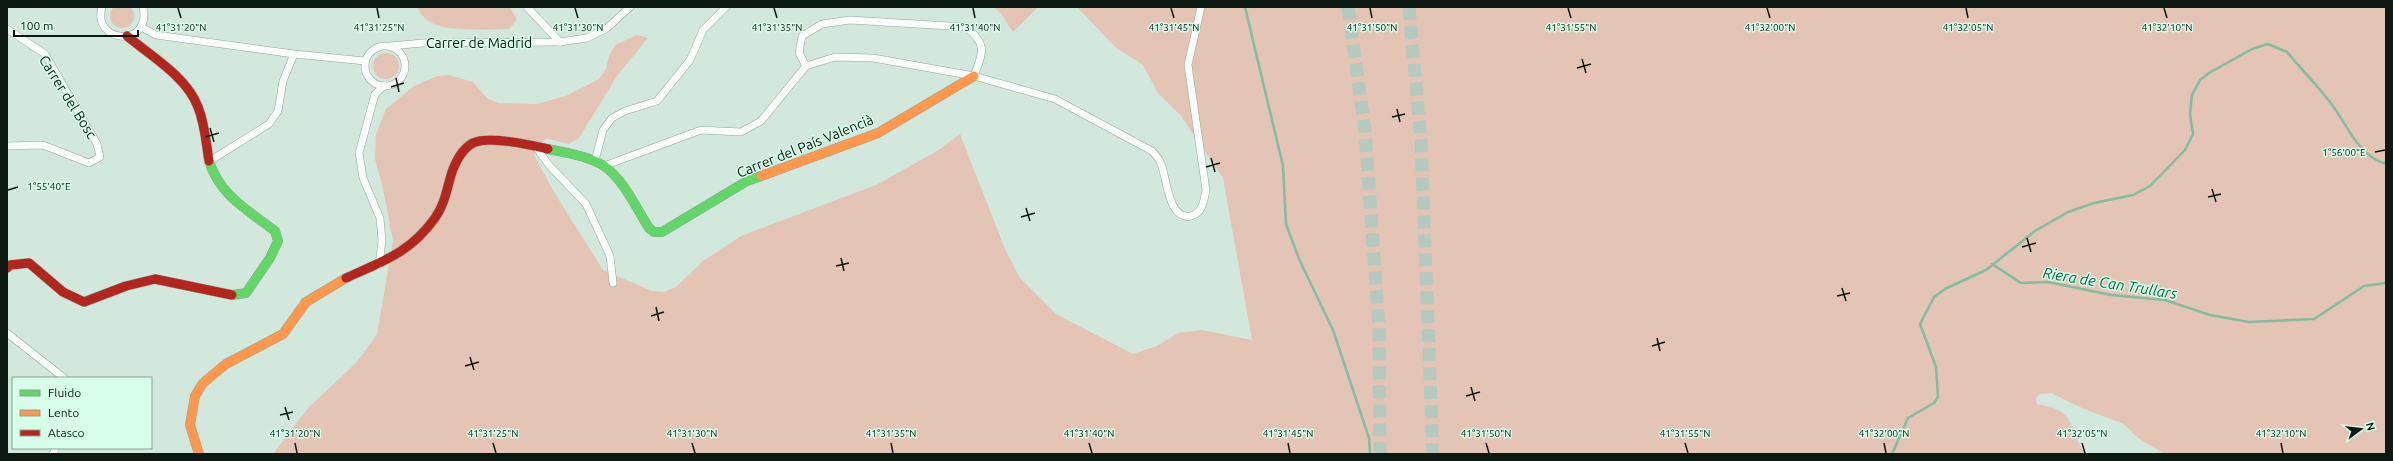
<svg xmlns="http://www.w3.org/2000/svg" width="2393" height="461" font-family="Ubuntu,sans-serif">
<rect width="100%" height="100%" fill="#d3e8dd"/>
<!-- green -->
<g fill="#e4c4b4">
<circle cx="122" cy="16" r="12"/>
<path d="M417 7H510L517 20 509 29C493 30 447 31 434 24 426 20 421 15 417 7Z"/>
<path d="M993 7H1038L1013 32 1000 12Z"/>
<path d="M1077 7H2386V454H2165L2138 438 2124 424 2084 409 2051 393 2040 394 2036 398 2037 404C2044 406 2051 406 2058 410 2074 418 2075 442 2086 454H273L308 408 357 362 377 334 393 241 382 184 375 159 376 134 386 109 414 86 437 76 449 75 473 82 488 99 499 103 536 104 566 96 599 79 606 69 609 56 615 45 637 35 648 38 617 76 579 138 569 144 546 138 534 155 554 192 603 270 652 291 664 292 676 287 703 261 741 236 876 185 937 151 960 134 1005 249 1020 278 1056 314 1133 354 1157 346 1178 333 1202 330 1252 340 1223 178 1181 116 1158 93 1143 65 1115 47Z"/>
<circle cx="386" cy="66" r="13"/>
</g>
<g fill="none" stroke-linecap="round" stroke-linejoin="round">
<!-- stream -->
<g stroke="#82bda0" stroke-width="2.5">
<path d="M1245 7 1283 166 1286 224 1299 259 1333 330 1369 438 1370 454"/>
<path d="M1992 264 2021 283 2048 282 2111 295 2165 300 2210 315 2249 322 2314 319 2364 286 2386 283"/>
<path d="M1892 454 1908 418 1934 403 1938 397 1936 367 1920 324 1934 297 1945 289 1986 270 2035 231 2068 212 2094 203 2133 195 2150 186 2185 150 2193 134 2190 114 2192 95 2200 80 2209 73 2252 49 2268 44 2287 52C2302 70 2319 87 2333 106 2348 127 2359 156 2386 164"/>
</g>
<!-- highway-tunnel -->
<g stroke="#b5c9bf" stroke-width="13" stroke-dasharray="13 6" stroke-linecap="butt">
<path d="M1348 7 1365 131 1379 328 1380 454"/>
<path d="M1409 7 1421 141 1433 454"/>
</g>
<!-- street casing -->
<g stroke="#94a49c" stroke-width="8">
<g id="street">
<path d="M102 7C91 43 152 49 143 7"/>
<path d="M527 7 560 42"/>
<path d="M141 27 156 35 294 54 365 61"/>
<path d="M7 29 45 54 97 144 100 157 89 163 43 145 7 146"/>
<circle cx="385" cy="66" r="20"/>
<path d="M390 46 423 43 560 42 587 38 607 28 630 7"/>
<path d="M806 66 799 53 802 36 822 24 850 20 966 27C988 45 983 52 974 76"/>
<path d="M535 146 549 165 586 204 610 256 613 283"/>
<path d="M595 161 603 130 612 118 625 111 657 101 690 60 703 30 726 7"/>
<path d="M208 162 269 124 278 111 283 81 294 54"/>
<path d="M604 166 701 130 741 132 761 121 806 66 835 57 873 58 974 76 1055 99 1152 151C1155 155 1160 159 1161 164 1167 178 1168 221 1191 216 1203 213 1204 199 1206 190L1188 65 1201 7"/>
<path d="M379 265 382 241 380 218 363 178 359 153 375 94 384 86"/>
<path d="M7 333 64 378"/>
<path d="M53 454 56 448"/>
</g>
</g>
<!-- fast casing -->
<g stroke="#94a49c" stroke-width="10">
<g id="fast">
<path d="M548 149C566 153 589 156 604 166 624 180 636 208 649 228L654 232H662L747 181 761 176"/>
<path d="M209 161C220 196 248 210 275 231L278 241 270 258 246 293 232 295"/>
</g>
</g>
<!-- slow casing -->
<g stroke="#94a49c" stroke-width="10">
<g id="slow">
<path d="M761 176 878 133 974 76"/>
<path d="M199 454 190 425 195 396 203 383 226 364 283 334 306 302 346 278"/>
</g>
</g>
<!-- jam casing -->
<g stroke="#94a49c" stroke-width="10">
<g id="jam">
<path d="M127 36C151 56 187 77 198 107 205 124 206 143 209 161"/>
<path d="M7 268 10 265 29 263 63 292 84 302 126 286 155 279 232 295"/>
<path d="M346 278C383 261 410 253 435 218 445 204 447 188 452 172 456 161 462 149 473 143 488 135 531 145 548 149"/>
</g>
</g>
<!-- street -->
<use href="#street" stroke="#f8fcfa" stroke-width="7"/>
<!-- fast -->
<use href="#fast" stroke="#63d668" stroke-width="9"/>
<!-- slow -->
<use href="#slow" stroke="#ff974d" stroke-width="9"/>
<!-- jam -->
<use href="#jam" stroke="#b3261e" stroke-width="9"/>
</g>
<!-- ticks -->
<path fill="none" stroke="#0b1912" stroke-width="1.5" d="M178 8 181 18M377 8 379 18M575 8 578 18M774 8 777 18M973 8 975 18M1171 8 1174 18M1370 8 1372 18M1568 8 1571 18M1767 8 1770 18M1966 8 1968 18M2164 8 2167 18M1582 59 1586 73M1577 68 1591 64M396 78 399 92M391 87 404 83M1397 109 1400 122M1392 117 1405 114M210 128 214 142M205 137 219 133M2375 152 2385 150M1211 158 1215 172M1206 167 1220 163M2212 189 2216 202M8 190 18 187M2208 197 2221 194M1026 208 1030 221M1021 217 1035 213M2027 238 2031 252M2022 247 2036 243M841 258 844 271M836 266 849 263M1842 288 1846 301M1837 296 1850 293M656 307 659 321M651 316 664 312M1657 338 1660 351M1652 346 1665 342M470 357 474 370M465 366 479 362M1471 387 1475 401M1466 396 1480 392M285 407 289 420M280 415 293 412M295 443 297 453M493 443 496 453M692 443 695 453M891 443 893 453M1089 443 1092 453M1288 443 1290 453M1486 443 1489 453M1685 443 1688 453M1884 443 1886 453M2082 443 2085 453M2281 443 2283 453"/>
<g text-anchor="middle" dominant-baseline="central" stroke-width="3" stroke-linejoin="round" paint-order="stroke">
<!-- street labels -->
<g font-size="14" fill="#0b1912" stroke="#d7fee9">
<text x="479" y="43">Carrer de Madrid</text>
<text transform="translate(68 97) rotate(58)">Carrer del Bosc</text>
<text transform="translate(805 146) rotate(-22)">Carrer del País Valencià</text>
</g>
<!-- water labels -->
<g font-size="15" font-style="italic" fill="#066745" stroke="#d7fee9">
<text transform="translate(2110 283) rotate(9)">Riera de Can Trullars</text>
</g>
</g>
<g font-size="10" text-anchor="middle" fill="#0b1912" stroke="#d7fee9" stroke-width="3" stroke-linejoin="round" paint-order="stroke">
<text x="181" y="31">41°31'20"N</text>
<text x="379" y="31">41°31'25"N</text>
<text x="578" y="31">41°31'30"N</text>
<text x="777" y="31">41°31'35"N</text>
<text x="975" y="31">41°31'40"N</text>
<text x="1174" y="31">41°31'45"N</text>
<text x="1571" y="31">41°31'55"N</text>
<text x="1770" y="31">41°32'00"N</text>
<text x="1372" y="31">41°31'50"N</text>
<text x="1968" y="31">41°32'05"N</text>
<text x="2167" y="31">41°32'10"N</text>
<text x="2344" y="156">1°56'00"E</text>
<text x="49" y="190">1°55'40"E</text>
<text x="295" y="437">41°31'20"N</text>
<text x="493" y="437">41°31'25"N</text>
<text x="692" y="437">41°31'30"N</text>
<text x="891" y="437">41°31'35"N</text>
<text x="1089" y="437">41°31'40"N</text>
<text x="1288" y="437">41°31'45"N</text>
<text x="1486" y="437">41°31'50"N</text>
<text x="1685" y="437">41°31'55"N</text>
<text x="1884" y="437">41°32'00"N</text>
<text x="2082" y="437">41°32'05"N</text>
<text x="2281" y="437">41°32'10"N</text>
</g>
<!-- border -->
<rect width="2393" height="461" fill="none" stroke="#0b1912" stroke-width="16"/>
<!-- legend -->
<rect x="12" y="377" width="140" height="72" fill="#d7fee9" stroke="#85a293"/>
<rect x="20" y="390" width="20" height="6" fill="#63d668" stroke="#85a293"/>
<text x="48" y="397" font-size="12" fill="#0b1912">Fluido</text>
<rect x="20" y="410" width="20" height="6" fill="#ff974d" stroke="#85a293"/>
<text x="48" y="417" font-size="12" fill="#0b1912">Lento</text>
<rect x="20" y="430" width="20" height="6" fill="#b3261e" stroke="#85a293"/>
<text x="48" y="437" font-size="12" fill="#0b1912">Atasco</text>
<!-- north arrow -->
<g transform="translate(2361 429) rotate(75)" stroke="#d7fee9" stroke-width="3" paint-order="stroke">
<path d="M0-3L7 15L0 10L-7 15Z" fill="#0b1912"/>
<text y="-6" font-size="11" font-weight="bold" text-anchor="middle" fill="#0b1912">N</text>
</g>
<!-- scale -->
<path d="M14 30v6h124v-6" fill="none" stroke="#0b1912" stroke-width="2"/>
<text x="20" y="30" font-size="12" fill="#0b1912" stroke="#d7fee9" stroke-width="3" paint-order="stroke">100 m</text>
</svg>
